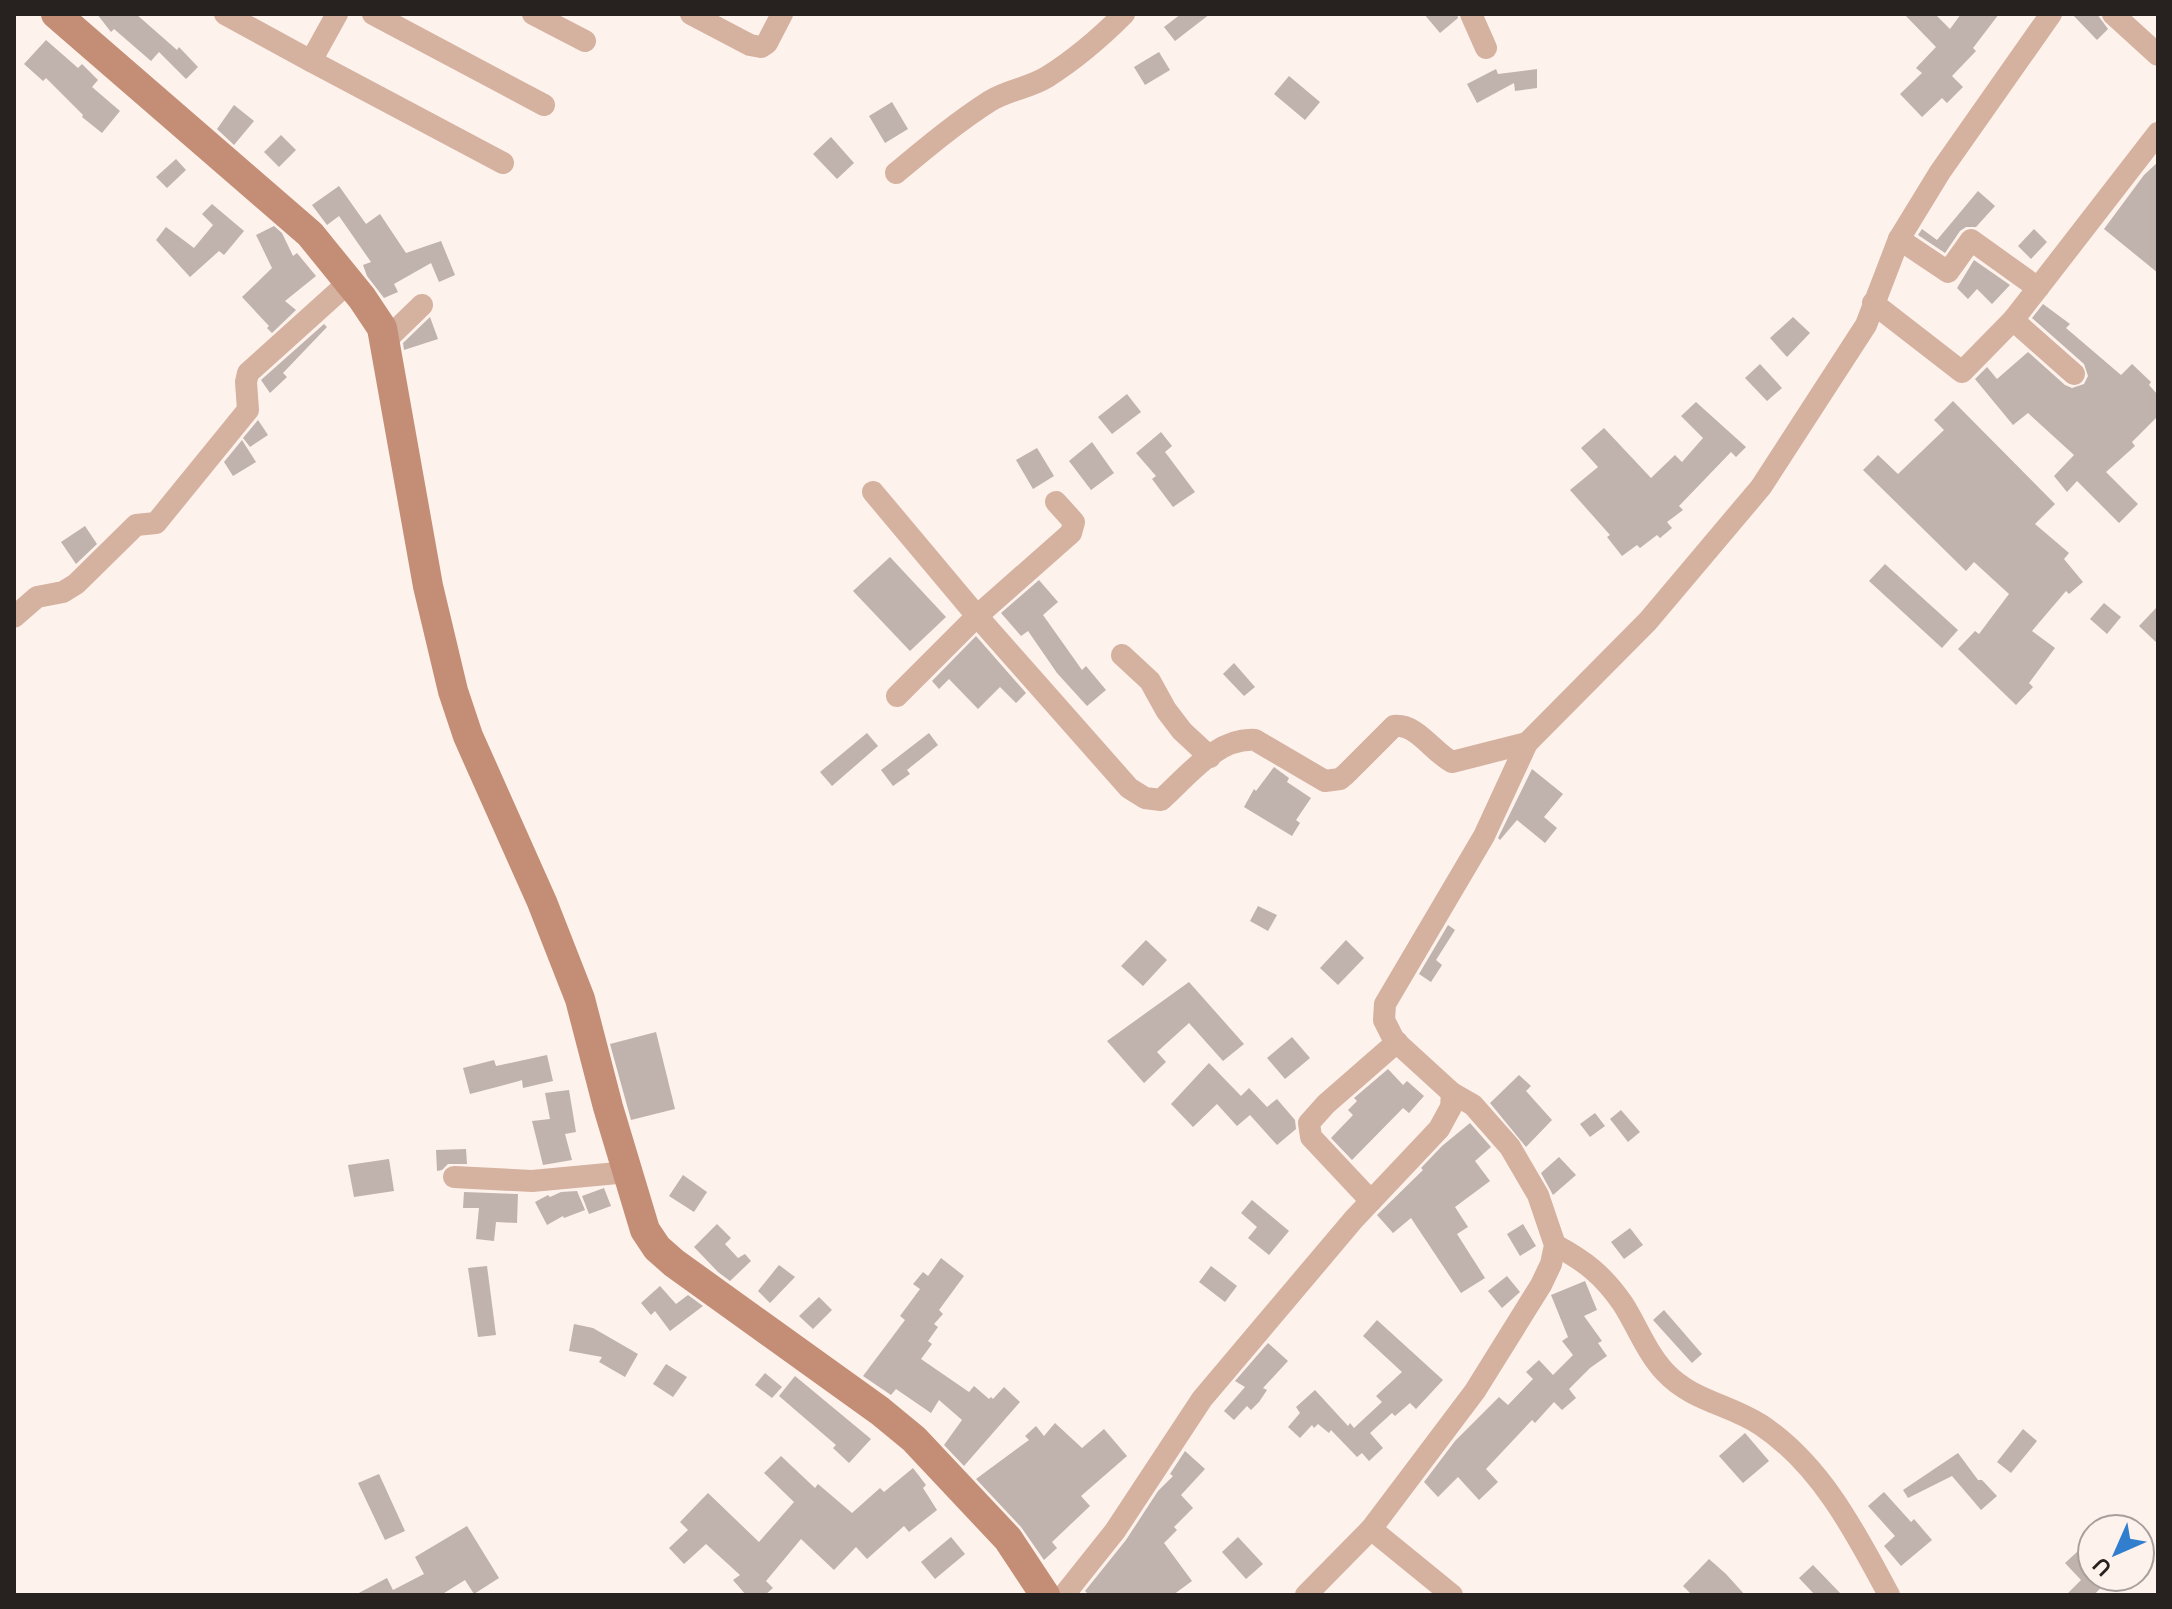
<svg xmlns="http://www.w3.org/2000/svg" width="2172" height="1609" font-family="Cabin,sans-serif">
<rect width="100%" height="100%" fill="#fef2ed"/>
<!-- building -->
<g fill="#c0b2ac">
<path d="M97 14H136L177 50 179 47 198 67 186 79 159 52 151 61 114 29 111 32Z"/>
<path d="M1181 14H1210L1175 41 1164 27Z"/>
<path d="M1424 14H1457L1458 18 1440 33Z"/>
<path d="M1904 14H1935L1950 29 1961 14H1999L1973 48 1976 51 1952 76 1963 87 1947 103 1942 98 1922 117 1900 94 1922 73 1916 68 1936 47Z"/>
<path d="M2072 14H2097L2108 29 2097 40Z"/>
<path d="M46 40 78 68 82 64 98 80 92 87 120 111 102 133 82 117 83 115 46 78 43 81 24 64Z"/>
<path d="M1159 52 1170 70 1145 85 1134 67Z"/>
<path d="M1496 69 1498 74 1537 69V88L1515 91 1514 83 1477 103 1467 84Z"/>
<path d="M1289 76 1320 102 1305 120 1274 94Z"/>
<path d="M892 102 908 129 885 143 869 116Z"/>
<path d="M234 105 254 121 234 145 217 129Z"/>
<path d="M281 135 296 150 279 167 264 152Z"/>
<path d="M831 137 854 163 837 179 813 154Z"/>
<path d="M176 159 186 170 167 188 156 177Z"/>
<path d="M2158 162V273L2104 229 2144 175Z"/>
<path d="M339 186 366 224 380 214 406 253 441 241 455 275 439 282 431 263 394 284 398 292 384 298 367 276 363 265 371 262 339 216 327 225 312 205Z"/>
<path d="M1978 191 1995 206 1976 227H1966L1960 231 1945 253 1918 235 1922 229 1937 240Z"/>
<path d="M212 204 244 231 224 255 219 251 190 277 156 240 166 227 194 248 213 225 202 214Z"/>
<path d="M274 226 282 233 293 256 297 253 316 276 285 301 296 310 272 333 267 328 269 326 242 297 272 268 256 235Z"/>
<path d="M2034 229 2047 242 2031 259 2018 246Z"/>
<path d="M1974 260 2010 285 1992 304 1977 289 1968 299 1957 288Z"/>
<path d="M2043 304 2070 324 2066 328 2121 375 2132 364 2151 382 2149 385 2158 395V416L2132 442 2135 446 2106 472 2138 504 2119 523 2077 481 2067 492 2054 476 2074 455 2028 413 2013 425 1975 379 1987 367 1997 379 2028 352 2065 385 2072 388 2084 384 2088 376 2084 364 2032 318Z"/>
<path d="M430 317 438 339 404 350 403 343Z"/>
<path d="M1793 317 1810 333 1787 357 1770 338Z"/>
<path d="M324 324 327 327 283 373 287 377 270 393 261 380Z"/>
<path d="M1760 364 1782 388 1767 401 1745 378Z"/>
<path d="M1127 394 1141 412 1112 434 1098 417Z"/>
<path d="M1953 401 2055 504 2035 524 2069 553 2064 559 2083 582 2069 594 2066 591 2032 631 2055 648 2029 683 2033 687 2016 705 1958 649 1975 631 1979 634 2009 594 1974 562 1966 571 1863 470 1878 455 1898 474 1944 430 1934 420Z"/>
<path d="M1696 402 1746 447 1736 457 1731 452 1679 506 1683 510 1667 522 1672 528 1660 538 1657 535 1640 548 1637 545 1622 556 1607 537 1610 535 1570 490 1598 467 1581 448 1604 428 1651 478 1675 455 1682 462 1703 438 1681 416Z"/>
<path d="M258 420 268 435 250 447 243 438Z"/>
<path d="M1161 432 1172 446 1165 452 1195 492 1173 507 1152 479 1156 476 1136 453Z"/>
<path d="M242 440 256 462 233 476 224 462Z"/>
<path d="M1092 442 1114 473 1091 490 1069 461Z"/>
<path d="M1037 448 1054 476 1033 489 1016 460Z"/>
<path d="M85 526 97 544 76 564 61 542Z"/>
<path d="M890 557 946 617 910 651 853 591Z"/>
<path d="M1885 564 1958 630 1942 648 1869 581Z"/>
<path d="M1039 580 1058 602 1043 615 1082 670 1086 666 1106 690 1087 706 1057 673 1028 631 1021 636 1001 613Z"/>
<path d="M2104 603 2121 617 2107 634 2090 619Z"/>
<path d="M2158 606V644L2139 626Z"/>
<path d="M976 636 1026 693 1016 703 1000 687 978 709 949 679 939 689 932 681Z"/>
<path d="M1234 663 1255 687 1244 696 1223 674Z"/>
<path d="M867 733 878 746 832 786 820 772Z"/>
<path d="M929 733 938 745 907 770 910 774 893 786 881 770Z"/>
<path d="M1274 767 1289 778 1287 782 1311 798 1296 820 1300 823 1292 836 1244 807 1254 789 1256 791Z"/>
<path d="M1532 769 1563 794 1544 817 1557 828 1545 843 1517 820 1500 840 1498 838Z"/>
<path d="M1258 906 1277 915 1268 931 1250 921Z"/>
<path d="M1448 925 1455 930 1436 960 1442 965 1431 982 1419 974Z"/>
<path d="M1146 940 1167 960 1143 986 1121 966Z"/>
<path d="M1346 940 1364 958 1338 985 1320 968Z"/>
<path d="M1189 982 1244 1044 1223 1061 1189 1023 1157 1052 1166 1062 1144 1083 1107 1041Z"/>
<path d="M656 1032 675 1109 631 1120 610 1044Z"/>
<path d="M1292 1037 1310 1058 1285 1079 1267 1058Z"/>
<path d="M547 1055 553 1081 523 1088 522 1080 519 1081 470 1094 463 1068 494 1060 496 1066Z"/>
<path d="M1209 1063 1241 1096 1249 1088 1267 1107 1277 1099 1295 1120 1296 1129 1277 1145 1250 1115 1237 1126 1217 1104 1193 1127 1171 1104Z"/>
<path d="M1388 1069 1403 1085 1407 1081 1424 1096 1409 1113 1403 1108 1352 1160 1331 1138 1353 1115 1348 1110 1357 1101 1354 1098Z"/>
<path d="M1519 1075 1531 1086 1526 1091 1552 1120 1526 1147 1490 1103Z"/>
<path d="M569 1090 576 1132 565 1134 572 1160 543 1165 532 1121 550 1119 545 1093Z"/>
<path d="M1621 1110 1640 1132 1628 1142 1610 1119Z"/>
<path d="M1595 1113 1605 1126 1590 1137 1580 1124Z"/>
<path d="M1470 1123 1491 1147 1475 1161 1490 1181 1455 1207 1468 1227 1457 1234 1485 1278 1461 1293 1411 1218 1393 1233 1377 1215 1423 1170 1421 1168 1442 1146Z"/>
<path d="M466 1149 467 1164H448L442 1170 437 1171 436 1150Z"/>
<path d="M1559 1157 1576 1175 1553 1195 1541 1173Z"/>
<path d="M389 1159 394 1191 354 1197 348 1165Z"/>
<path d="M683 1175 707 1192 694 1212 669 1196Z"/>
<path d="M604 1188 611 1206 589 1214 582 1196Z"/>
<path d="M577 1191 585 1210 564 1218 563 1216 547 1225 535 1202 548 1195 550 1197 561 1192Z"/>
<path d="M464 1192 518 1194 517 1223 496 1222 494 1241 476 1239 479 1208H463Z"/>
<path d="M1252 1200 1289 1231 1269 1255 1248 1238 1257 1227 1241 1213Z"/>
<path d="M717 1224 731 1238 725 1244 738 1258 745 1254 751 1261 730 1281 718 1272 694 1247Z"/>
<path d="M1523 1224 1536 1246 1520 1256 1507 1234Z"/>
<path d="M1630 1228 1643 1245 1624 1259 1611 1242Z"/>
<path d="M941 1258 964 1276 939 1310 943 1314 934 1324 938 1327 928 1341 932 1344 921 1359 969 1392 974 1386 989 1399 991 1397 993 1399 1004 1387 1020 1402 964 1466 944 1445 962 1420 939 1400 931 1413 896 1389 891 1395 863 1376 905 1320 900 1316 920 1289 913 1284 923 1272 928 1276Z"/>
<path d="M779 1265 795 1277 770 1303 758 1291Z"/>
<path d="M487 1266 496 1335 478 1337 468 1268Z"/>
<path d="M1211 1266 1237 1286 1225 1302 1199 1282Z"/>
<path d="M1507 1276 1520 1292 1502 1308 1488 1291Z"/>
<path d="M1585 1281 1597 1310 1584 1316 1602 1341 1598 1343 1607 1356 1590 1368 1569 1389 1576 1398 1562 1410 1554 1402 1535 1423 1532 1420 1486 1469 1498 1482 1479 1500 1458 1477 1438 1497 1424 1482 1455 1441 1499 1397 1508 1405 1533 1379 1526 1372 1539 1360 1553 1375 1573 1355 1562 1341 1568 1337 1551 1295Z"/>
<path d="M660 1286 676 1304 688 1295 703 1306 670 1331 655 1311 651 1315 641 1303Z"/>
<path d="M819 1297 832 1310 813 1329 799 1316Z"/>
<path d="M1664 1310 1702 1354 1692 1363 1653 1320Z"/>
<path d="M1377 1320 1443 1380 1416 1409 1410 1403 1395 1416 1392 1413 1370 1433 1383 1448 1369 1461 1362 1453 1357 1457 1331 1430 1329 1433 1318 1424 1314 1428 1312 1425 1300 1438 1288 1427 1300 1413 1296 1407 1315 1390 1348 1426 1350 1423 1354 1428 1382 1402 1376 1396 1402 1372 1363 1336Z"/>
<path d="M574 1324 593 1328 638 1354 625 1377 599 1362 602 1357 569 1351Z"/>
<path d="M1268 1343 1288 1361 1263 1388 1267 1390 1259 1402 1251 1410 1247 1406 1234 1420 1224 1411 1245 1387 1235 1381Z"/>
<path d="M666 1364 687 1377 673 1397 653 1384Z"/>
<path d="M765 1373 782 1387 772 1398 755 1385Z"/>
<path d="M795 1376 871 1439 849 1463 833 1448 836 1445 779 1396Z"/>
<path d="M1055 1423 1082 1448 1104 1429 1127 1456 1081 1496 1090 1506 1052 1542 1057 1548 1044 1560 1021 1527 976 1479 1029 1440 1025 1436 1036 1426 1044 1436Z"/>
<path d="M2023 1429 2037 1441 2011 1473 1997 1462Z"/>
<path d="M1745 1433 1769 1461 1743 1483 1719 1456Z"/>
<path d="M1185 1451 1205 1469 1181 1495 1193 1508 1174 1527 1177 1530 1164 1543 1192 1581 1173 1595H1089L1085 1591 1126 1540 1158 1491 1173 1476 1170 1474Z"/>
<path d="M1958 1453 1978 1480H1982L1997 1496 1981 1510 1952 1476 1908 1498 1903 1490Z"/>
<path d="M781 1456 815 1488 818 1484 852 1513 880 1488 884 1492 913 1468 926 1485 923 1488 937 1510 909 1532 904 1526 867 1559 856 1547 834 1570 801 1539 766 1581 773 1588 765 1595H746L733 1580 740 1575 706 1544 684 1564 669 1548 688 1530 680 1522 708 1493 759 1542 794 1502 764 1473Z"/>
<path d="M379 1474 405 1531 385 1540 358 1483Z"/>
<path d="M1884 1492 1911 1522 1914 1519 1932 1540 1901 1566 1884 1546 1895 1536 1868 1506Z"/>
<path d="M467 1526 499 1578 474 1594 465 1580 441 1595H355L387 1578 393 1590 424 1574 415 1557Z"/>
<path d="M951 1537 965 1554 935 1579 921 1562Z"/>
<path d="M1238 1537 1263 1564 1246 1579 1222 1552Z"/>
<path d="M2077 1552 2092 1567V1577H2101L2106 1582 2094 1595H2066L2081 1580 2065 1563Z"/>
<path d="M1709 1559 1726 1574 1745 1595H1692L1683 1586Z"/>
<path d="M1813 1565 1842 1595H1815L1799 1578Z"/>
</g>
<g fill="none" stroke-linecap="round" stroke-linejoin="round">
<!-- street -->
<g stroke="#d5b19f" stroke-width="22">
<path d="M225 14 311 61"/>
<path d="M337 14 311 61 503 163"/>
<path d="M373 14 544 105"/>
<path d="M533 14 585 41"/>
<path d="M691 14 750 45 761 47 767 43 782 14"/>
<path d="M1471 14 1486 48"/>
<path d="M2113 14 2158 55"/>
<path d="M896 173C926 148 957 122 990 101 1008 90 1029 88 1047 77 1074 60 1101 37 1124 14"/>
<path d="M1899 239 1948 272 1971 240 2038 288 2013 320 2074 374"/>
<path d="M2038 288 2158 133"/>
<path d="M1873 303 1962 372 2013 320"/>
<path d="M385 341 422 305"/>
<path d="M873 492 977 616 1129 788 1145 798 1161 800C1188 776 1217 737 1255 740L1325 781 1340 779 1346 774 1394 726C1416 723 1433 752 1452 762L1527 743"/>
<path d="M14 617 37 597 63 592 76 584 136 525 156 523 248 410 246 382 248 373 349 282"/>
<path d="M1122 655 1150 681 1166 710 1182 731 1210 757"/>
<path d="M897 696 977 616 1071 533 1074 522 1056 502"/>
<path d="M454 1177 532 1181 628 1172"/>
<path d="M1371 1201 1311 1137 1309 1123 1326 1104 1397 1042"/>
<path d="M1555 1245C1585 1261 1603 1275 1623 1304 1637 1326 1647 1353 1665 1372 1692 1401 1729 1404 1761 1425 1821 1465 1856 1533 1889 1595"/>
<path d="M1371 1529 1452 1595"/>
<path d="M1064 1595 1115 1531 1202 1399 1354 1219 1439 1129 1451 1107 1452 1093 1394 1040 1384 1020 1385 1004 1484 836 1527 743 1648 621 1761 487 1866 325 1899 239 1940 172 2051 14"/>
<path d="M1306 1595 1371 1529 1475 1391 1541 1285 1551 1264 1555 1245 1538 1195 1510 1147 1473 1105 1452 1093"/>
</g>
<!-- secondary -->
<path stroke="#c38e75" stroke-width="30" d="M56 14 310 234 362 298 382 328 428 586 453 691 468 736 542 902 580 999 608 1107 645 1230 657 1248 674 1263 880 1411 914 1439 1008 1539 1045 1595"/>
</g>
<!-- border -->
<rect width="2172" height="1609" fill="none" stroke="#27221f" stroke-width="32"/>
<!-- north arrow -->
<g transform="translate(2116 1553) rotate(225)"><circle r="38" fill="#fef2ed" stroke="#a89f9b" stroke-width="2"/>
<path d="M0-6L14 30L0 20L-14 30Z" fill="#327ece"/>
<text y="-12" font-size="22" font-weight="bold" text-anchor="middle" fill="#27221f">U</text>
</g>
</svg>
